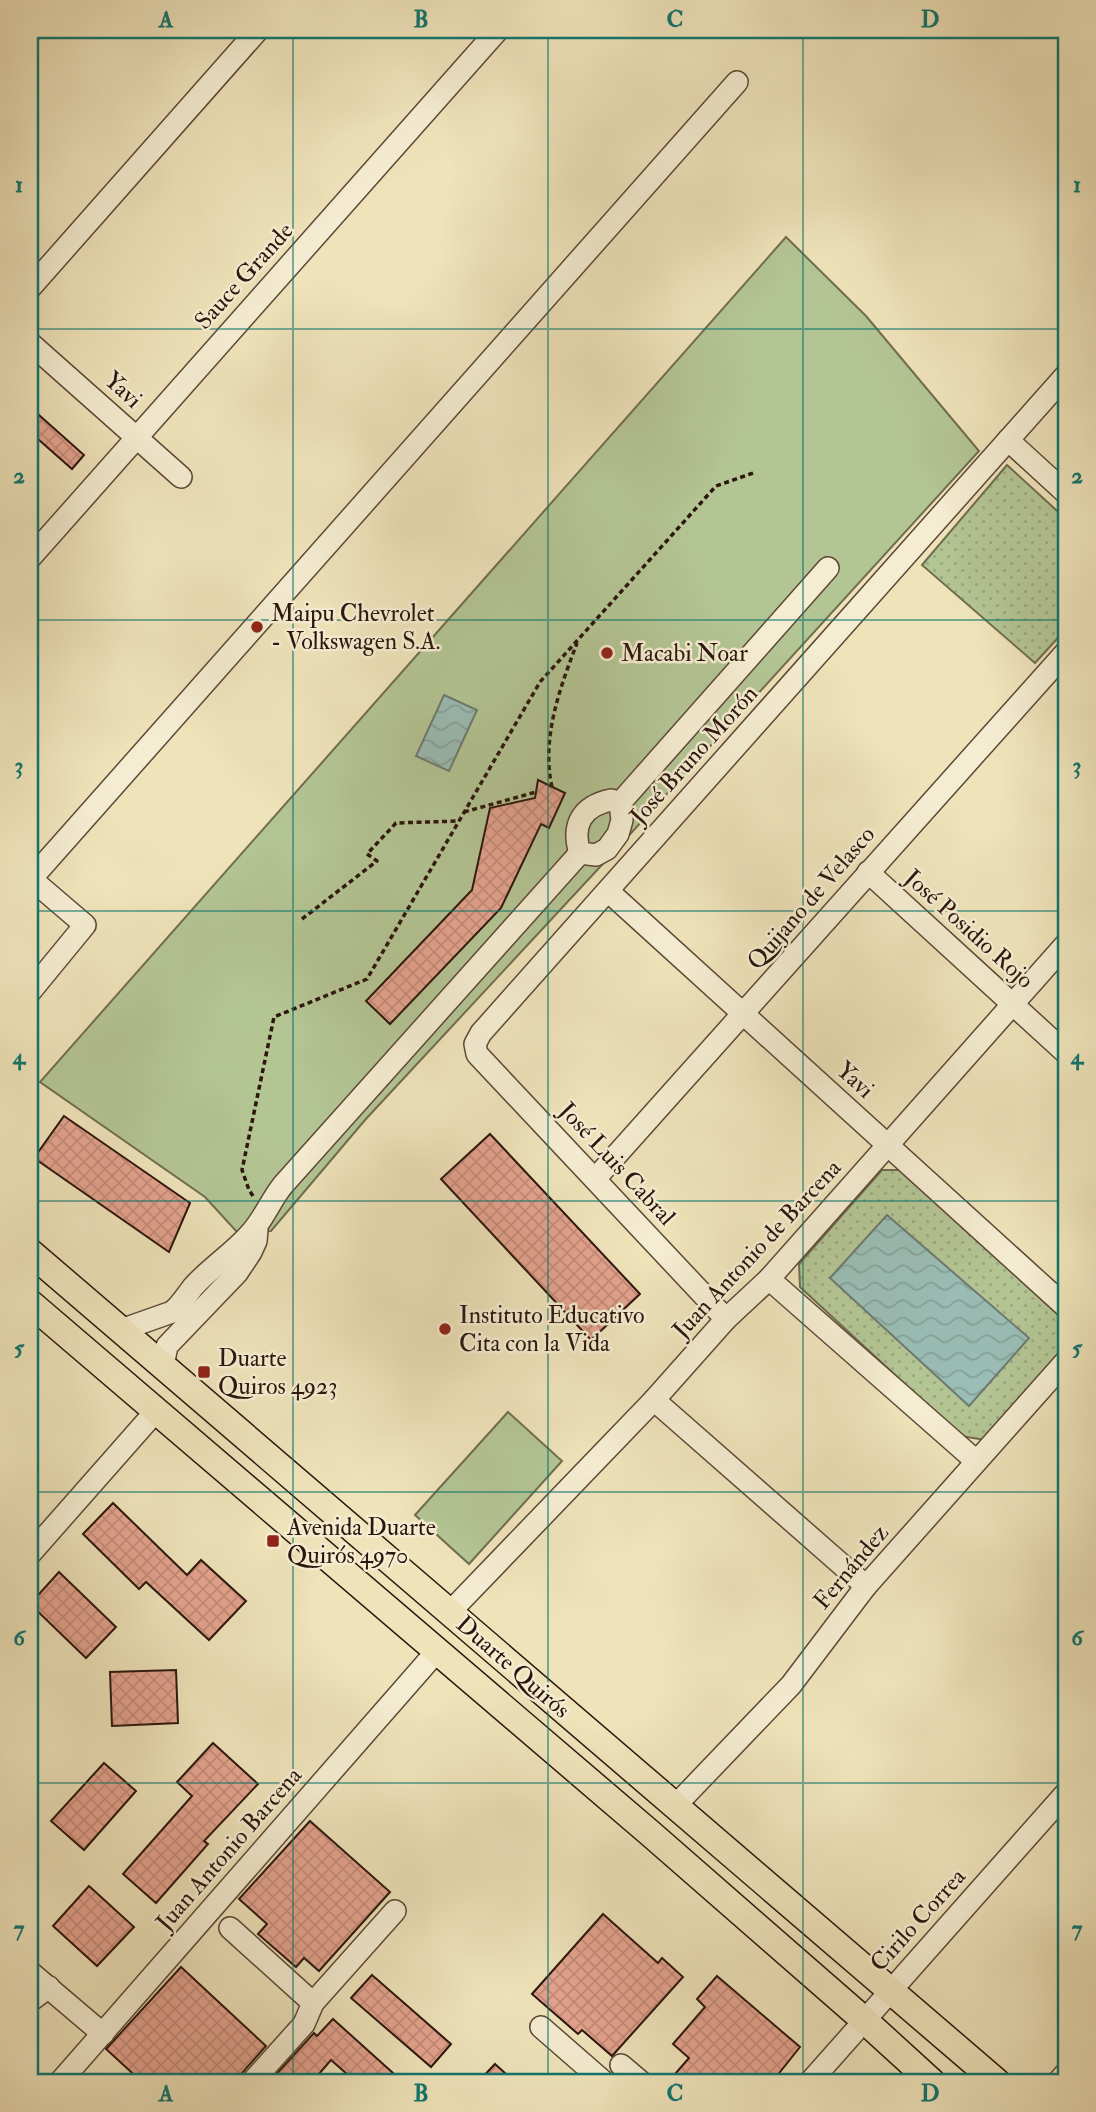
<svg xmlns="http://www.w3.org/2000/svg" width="1096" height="2112" viewBox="0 0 1096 2112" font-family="'IM FELL Double Pica',serif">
<defs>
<pattern id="park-dots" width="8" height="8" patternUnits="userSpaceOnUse" patternTransform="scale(1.75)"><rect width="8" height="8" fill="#b4c594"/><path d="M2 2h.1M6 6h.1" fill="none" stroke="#9ba87e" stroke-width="1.8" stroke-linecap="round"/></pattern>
<pattern id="water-waves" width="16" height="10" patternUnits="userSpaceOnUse" patternTransform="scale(1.75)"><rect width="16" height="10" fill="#9abdb5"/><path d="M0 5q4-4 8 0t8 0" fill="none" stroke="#85a29a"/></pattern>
<pattern id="building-cross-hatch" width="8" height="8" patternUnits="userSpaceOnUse" patternTransform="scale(1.75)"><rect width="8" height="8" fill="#e4a38e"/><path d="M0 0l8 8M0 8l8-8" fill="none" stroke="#c48b79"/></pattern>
</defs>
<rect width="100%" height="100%" fill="#efe3ba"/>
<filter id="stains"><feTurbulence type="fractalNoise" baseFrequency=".00286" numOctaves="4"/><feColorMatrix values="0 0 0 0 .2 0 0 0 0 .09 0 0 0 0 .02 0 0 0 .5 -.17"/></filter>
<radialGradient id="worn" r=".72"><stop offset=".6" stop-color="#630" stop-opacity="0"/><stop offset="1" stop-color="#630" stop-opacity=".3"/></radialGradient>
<!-- park -->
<g fill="url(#park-dots)" stroke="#706d50" stroke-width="2">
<polygon points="1007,465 1066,519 1066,629 1035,663 922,565"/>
<polygon points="882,1170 899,1170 1066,1321 1066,1346 985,1440 961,1436 800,1287 799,1264"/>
</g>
<!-- garden -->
<g fill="#b4c594" stroke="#706d50" stroke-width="2">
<polygon points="786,237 866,316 979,451 612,854 365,1120 271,1231 237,1232 205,1197 40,1082"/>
<polygon points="508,1412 562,1461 469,1564 415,1515"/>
</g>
<!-- water -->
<g fill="url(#water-waves)" stroke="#6e7a71" stroke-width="2">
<polygon points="444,695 477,710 449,771 416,756"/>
<polygon points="887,1215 1029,1338 969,1406 830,1278"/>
</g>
<!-- building -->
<g fill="url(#building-cross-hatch)" stroke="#2b150c" stroke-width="2">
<polygon points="30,407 84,455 72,469 30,432"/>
<polygon points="538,780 565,793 549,828 541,824 501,908 390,1024 366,1001 472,890 490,808 535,798"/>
<polygon points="64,1116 190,1203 169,1252 34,1158"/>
<polygon points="490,1134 640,1294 591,1340 441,1179"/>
<polygon points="113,1503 187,1575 201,1560 246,1601 209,1640 146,1582 139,1589 83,1534"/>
<polygon points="59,1572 116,1627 86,1658 30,1604"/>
<polygon points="176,1670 178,1723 112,1726 110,1672"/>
<polygon points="213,1743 258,1784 204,1841 208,1844 156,1903 123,1874 192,1796 177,1782"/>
<polygon points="104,1763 136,1791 84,1850 51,1821"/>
<polygon points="310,1821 390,1892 319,1971 304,1958 296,1967 258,1934 267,1924 239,1899"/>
<polygon points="89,1886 134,1927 97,1966 53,1926"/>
<polygon points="603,1914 658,1963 662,1958 683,1977 612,2056 582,2030 578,2034 532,1994"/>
<polygon points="181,1967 266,2046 242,2073 239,2082 142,2082 106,2049"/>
<polygon points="372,1975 451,2044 431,2067 351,1998"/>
<polygon points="717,1976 800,2047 772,2082 668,2082 689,2058 673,2044 705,2007 697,1999"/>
<polygon points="333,2019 403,2082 356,2082 331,2060 312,2082 269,2082 314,2033 317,2036"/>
<polygon points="495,2064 515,2082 478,2082"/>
</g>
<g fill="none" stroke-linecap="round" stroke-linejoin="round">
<!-- minor casing -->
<g stroke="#5c4838" stroke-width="24">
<g id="minor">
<polyline points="30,32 32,30"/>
<polyline points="30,288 258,30"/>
<polyline points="30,343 181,477"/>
<polyline points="1008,440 1066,493"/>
<polyline points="30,558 498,30"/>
<path d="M611 800 620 803 622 820 618 834 607 849 596 855 580 853C571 825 582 806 611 800Z"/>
<polyline points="620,803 828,568"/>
<polyline points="868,872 1066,1053"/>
<polyline points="30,878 85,925 30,992"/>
<polyline points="31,879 737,82"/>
<polyline points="608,891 1066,1307"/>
<polyline points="595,1179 1066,652"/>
<polyline points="769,1279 976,1461"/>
<polyline points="726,1319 477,1054 475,1044 481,1033 1066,375"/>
<path d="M121 1330 172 1312C181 1305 186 1296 193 1287 210 1268 232 1254 249 1235 263 1221 270 1201 283 1185L580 853"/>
<polyline points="163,1366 167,1346 237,1273 251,1252 256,1241 257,1230"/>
<polyline points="654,1400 866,1586"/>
<polyline points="30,1554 156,1411"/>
<polyline points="449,1613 654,1400 726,1319 769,1279 1066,944"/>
<polyline points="675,1806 791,1685 866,1586 1066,1361"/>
<polyline points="230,1928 313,2003"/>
<polyline points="30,1972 103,2034"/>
<polyline points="30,2001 49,1987"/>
<polyline points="541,2027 604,2082"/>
<polyline points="621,2065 641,2082"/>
<polyline points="60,2082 437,1651"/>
<polyline points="252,2082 304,2024 313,2003 395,1911"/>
<polyline points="810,2082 1066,1793"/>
<polyline points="1058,2082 1066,2073"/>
</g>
</g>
<!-- major casing -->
<g stroke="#2b150c" stroke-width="29">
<g id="major">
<polyline points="30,1252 997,2082"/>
<polyline points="30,1303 651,1834 864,2020 932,2082"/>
</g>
</g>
<!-- path -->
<g stroke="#2b150c" stroke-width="3.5" stroke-dasharray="5 3.5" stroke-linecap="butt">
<path d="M552 787C541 738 560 688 577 643"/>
<polyline points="464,812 536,792"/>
<polyline points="302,919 377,861 367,854 396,823 459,821"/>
<polyline points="253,1196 249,1190 242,1170 274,1017 367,979 540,682 716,486 756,472"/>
</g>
<!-- minor -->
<use href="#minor" stroke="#f5edd2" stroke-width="21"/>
<!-- major -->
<use href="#major" stroke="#efe3ba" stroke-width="26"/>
</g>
<!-- grid -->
<path fill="none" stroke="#0f766e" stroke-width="2" stroke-opacity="0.55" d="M293 30V2082M548 30V2082M803 30V2082M30 329H1066M30 620H1066M30 911H1066M30 1201H1066M30 1492H1066M30 1783H1066"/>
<!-- markers -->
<g fill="#8f2418" stroke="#f5edd2" stroke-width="2.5">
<circle cx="257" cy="627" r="7"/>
<circle cx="607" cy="653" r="7"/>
<circle cx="445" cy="1329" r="7"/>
<rect x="197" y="1365" width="14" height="14" rx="3.5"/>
<rect x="266" y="1534" width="14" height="14" rx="3.5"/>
</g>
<g text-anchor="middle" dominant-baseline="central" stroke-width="5" stroke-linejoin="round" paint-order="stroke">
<!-- street labels -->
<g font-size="24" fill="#2b150c" stroke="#f5edd2">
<text transform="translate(244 276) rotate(-48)">Sauce Grande</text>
<text transform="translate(123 390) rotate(42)">Yavi</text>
<text transform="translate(694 755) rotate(-48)">José Bruno Morón</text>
<text transform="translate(811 898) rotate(-49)">Quijano de Velasco</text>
<text transform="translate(969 929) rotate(42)">José Posidio Rojo</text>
<text transform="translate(855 1080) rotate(42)">Yavi</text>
<text transform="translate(617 1164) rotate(47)">José Luis Cabral</text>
<text transform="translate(757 1249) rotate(-47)">Juan Antonio de Barcena</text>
<text transform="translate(851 1567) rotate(-50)">Fernández</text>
<text transform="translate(513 1667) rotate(41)">Duarte Quirós</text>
<text transform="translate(229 1849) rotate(-49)">Juan Antonio Barcena</text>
<text transform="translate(918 1920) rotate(-48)">Cirilo Correa</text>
</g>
<!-- poi labels -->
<g font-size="24" fill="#2b150c" stroke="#f5edd2" text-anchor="start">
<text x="271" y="613">Maipu Chevrolet<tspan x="271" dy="28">- Volkswagen S.A.</tspan></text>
<text x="621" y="653">Macabi Noar</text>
<text x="459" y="1315">Instituto Educativo<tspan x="459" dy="28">Cita con la Vida</tspan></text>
<text x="218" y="1358">Duarte<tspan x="218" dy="28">Quiros 4923</tspan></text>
<text x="287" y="1527">Avenida Duarte<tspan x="287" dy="28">Quirós 4970</tspan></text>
</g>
</g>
<!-- margin -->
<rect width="1096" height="2112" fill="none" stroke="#efe3ba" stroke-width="77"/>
<rect x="38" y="38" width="1020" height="2036" fill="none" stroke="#0f766e" stroke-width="2.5"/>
<g font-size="23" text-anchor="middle" font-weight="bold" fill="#0f766e">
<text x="166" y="27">A</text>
<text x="421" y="27">B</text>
<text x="675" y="27">C</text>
<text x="930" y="27">D</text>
<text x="19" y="192">1</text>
<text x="1077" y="192">1</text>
<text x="19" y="483">2</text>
<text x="1077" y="483">2</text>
<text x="19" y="773">3</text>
<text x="1077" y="773">3</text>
<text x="19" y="1064">4</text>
<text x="1077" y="1064">4</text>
<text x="19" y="1355">5</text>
<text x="1077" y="1355">5</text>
<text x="19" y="1645">6</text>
<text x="1077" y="1645">6</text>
<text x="19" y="1936">7</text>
<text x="1077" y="1936">7</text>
<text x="166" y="2101">A</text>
<text x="421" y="2101">B</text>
<text x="675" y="2101">C</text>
<text x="930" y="2101">D</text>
</g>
<rect width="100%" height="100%" filter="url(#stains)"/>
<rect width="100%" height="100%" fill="url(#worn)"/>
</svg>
